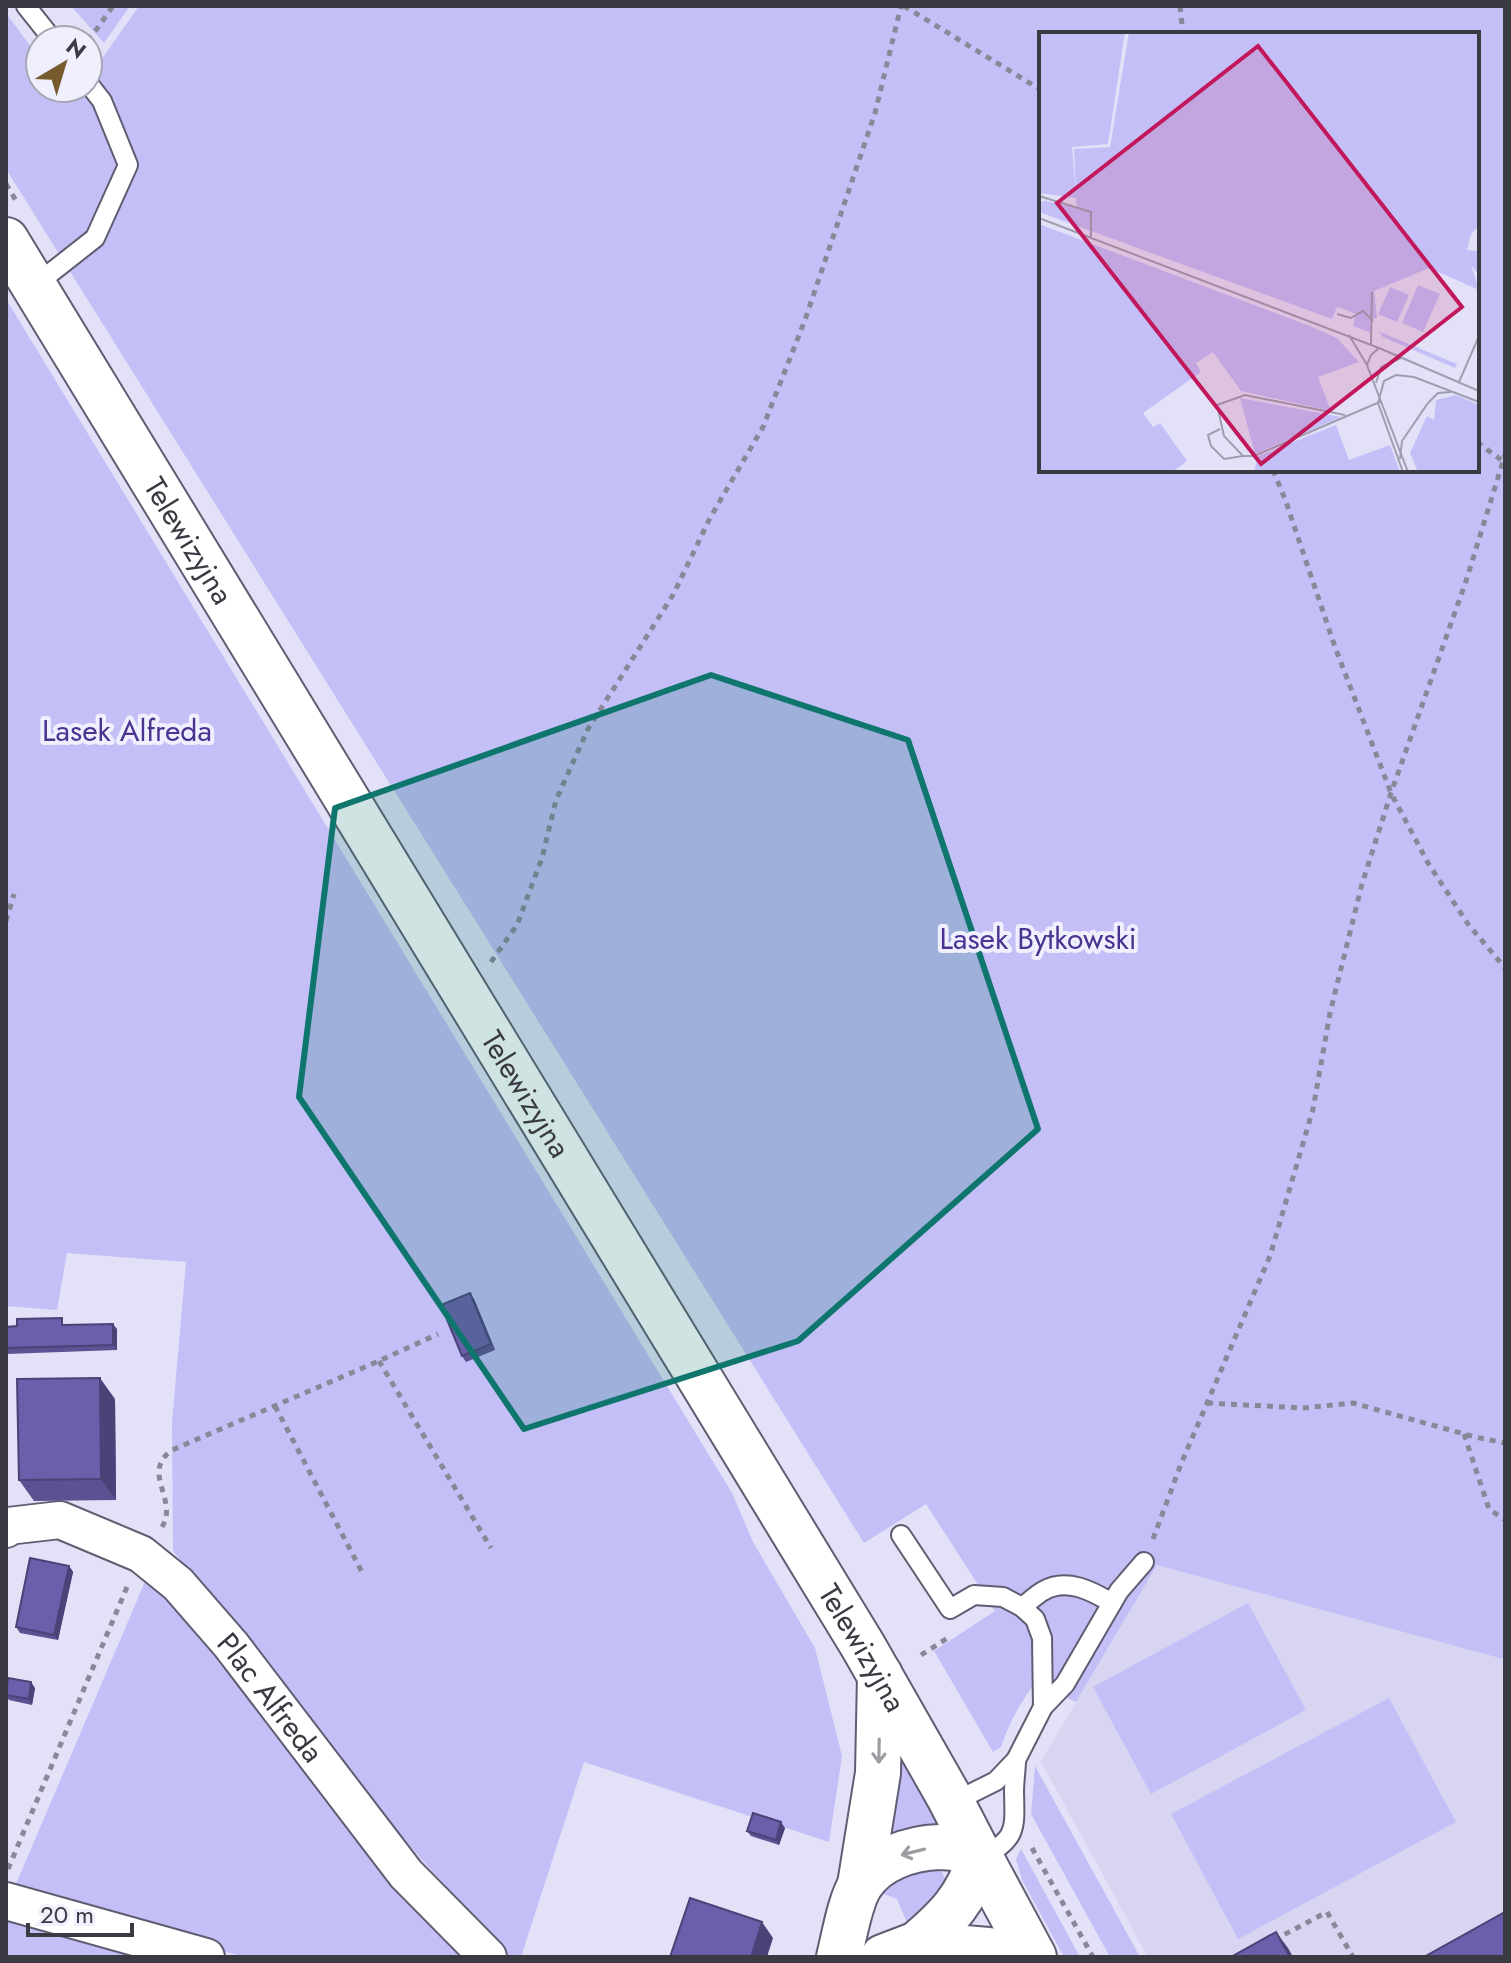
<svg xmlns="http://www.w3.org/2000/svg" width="1511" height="1963" viewBox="0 0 1511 1963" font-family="Jost,sans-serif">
<rect width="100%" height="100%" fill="#e3e1f8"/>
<!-- built -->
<polygon fill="#d7d5f2" points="1157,1565 1503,1659 1505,1663 1505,1957 1148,1957 1041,1762"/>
<!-- green -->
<g fill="#c4bff7" fill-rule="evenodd">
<polygon points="71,6 130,6 104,43"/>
<path d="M139 6H1505V1663L1503 1659 1157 1565 1076 1702 1035 1683C1020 1703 1009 1723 1001 1747L993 1752 934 1651 995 1611 926 1504 864 1543 6 169V13L40 59V88H62L72 101ZM1041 34H1477V470H1041Z"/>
<polygon points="6,299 732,1493 753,1542 815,1648 842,1756 829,1842 584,1762 521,1957 507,1957 350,1777 173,1551 172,1422 186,1262 67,1253 57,1310 6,1306"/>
<polygon points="147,1577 172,1591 484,1957 244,1957 13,1891"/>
<polygon points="1248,1603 1306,1710 1151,1794 1093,1687"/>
<polygon points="1389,1698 1456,1822 1238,1939 1171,1814"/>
<polygon points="897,1743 946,1832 884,1842"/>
<polygon points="1035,1766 1140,1957 1110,1957 1031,1814"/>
<polygon points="1021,1849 1080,1957 1064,1957 1022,1880 1016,1859"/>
<polygon points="928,1868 942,1872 949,1887 907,1923 897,1899 878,1892 887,1881"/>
<polygon points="6,1914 165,1957 6,1957"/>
</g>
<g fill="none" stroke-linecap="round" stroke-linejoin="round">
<!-- service casing -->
<g stroke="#5f5d71" stroke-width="22">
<g id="service">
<polyline points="26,6 53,40"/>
<polyline points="34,286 95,238 128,165 102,101 88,83"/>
<polyline points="901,1535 950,1609 974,1595 1003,1597 1022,1607 1035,1619 1042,1638 1043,1707"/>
<path d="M1022 1607C1029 1602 1036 1595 1043 1591 1066 1577 1092 1591 1112 1603"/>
<polyline points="952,1803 996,1781 1016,1760 1043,1707 1065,1684 1119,1591 1144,1562"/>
<path d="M980 1858C1017 1839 1015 1830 1014 1792 1014 1781 1016 1770 1016 1760"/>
</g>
</g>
<!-- minor casing -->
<g stroke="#5f5d71" stroke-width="40">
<g id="minor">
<path id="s1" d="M6 1529 8 1526 60 1520 141 1554 178 1584 231 1645 406 1874 488 1957"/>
<polyline points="6,1901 206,1957"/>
</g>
</g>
<!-- tertiary casing -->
<g stroke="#5f5d71" stroke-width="48">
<g id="tertiary">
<path id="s2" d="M6 240 863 1646 948 1795 977 1851"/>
<polyline points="860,1885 878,1773 880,1675"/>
<path d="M917 1944C949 1917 966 1899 980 1858"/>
</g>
</g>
<!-- secondary casing -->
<g stroke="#5f5d71" stroke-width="48">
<g id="secondary">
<path d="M839 1957C844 1938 850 1900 861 1884 877 1859 911 1848 939 1847 951 1847 964 1850 977 1851L1034 1957"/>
<polyline points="883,1957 917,1944 988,1950 1004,1957"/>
</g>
</g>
<!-- path -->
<g stroke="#898898" stroke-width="5" stroke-dasharray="6 6" stroke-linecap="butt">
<polyline points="904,6 1041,90"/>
<polyline points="1180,6 1183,34"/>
<polyline points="87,40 94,33 113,6"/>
<polyline points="6,184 18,204"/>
<polyline points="1477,442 1504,462"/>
<polyline points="1273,470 1285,499 1335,647 1391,793 1428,863 1468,924 1505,968"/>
<polyline points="6,921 14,894"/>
<polyline points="491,962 517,925 542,858 556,800 588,729 673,595 710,518 763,427 805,320 875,113 901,6"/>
<polyline points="379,1361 491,1548"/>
<polyline points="1207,1403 1303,1408 1353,1403 1475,1437 1505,1443"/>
<polyline points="275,1406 362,1572"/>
<polyline points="1464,1434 1489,1509 1505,1520"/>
<path d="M162 1527C179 1499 140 1473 172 1450L379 1361 438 1334"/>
<polyline points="1153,1539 1181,1464 1270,1256 1313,1109 1330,1013 1362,884 1391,793 1466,581 1505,455"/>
<polyline points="921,1655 951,1636"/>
<polyline points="1032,1848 1093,1957"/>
<polyline points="8,1869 127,1587"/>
<polyline points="1274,1940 1327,1912 1353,1957"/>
</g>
<!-- service -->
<use href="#service" stroke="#fff" stroke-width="18"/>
<!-- minor -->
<use href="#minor" stroke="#fff" stroke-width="36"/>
<!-- tertiary -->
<use href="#tertiary" stroke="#fff" stroke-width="44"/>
<!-- secondary -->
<use href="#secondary" stroke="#fff" stroke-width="44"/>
</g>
<!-- wall -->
<g fill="#5c5192">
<polygon points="474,1299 495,1350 466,1362 462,1356"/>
<polygon points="66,1324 117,1329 117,1350 6,1354 6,1327"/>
<polygon points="115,1399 116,1500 34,1501 19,1480"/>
<polygon points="69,1566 73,1572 58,1640 20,1633 16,1627"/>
<polygon points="6,1687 35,1688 32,1705 9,1700 6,1696"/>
<polygon points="785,1828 779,1845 751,1836 747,1831"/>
</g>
<!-- shaded-wall -->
<g fill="#4b4277">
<polygon points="470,1293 474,1299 495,1350 491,1344"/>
<polygon points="113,1324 117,1329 117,1350 113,1345"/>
<polygon points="100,1378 115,1399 116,1500 101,1479"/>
<polygon points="69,1566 73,1572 58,1640 54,1635"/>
<polygon points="31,1682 35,1688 32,1705 29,1699"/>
<polygon points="781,1822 785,1828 779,1845 776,1840"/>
<polygon points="762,1922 773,1938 767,1957 751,1957"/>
<polygon points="1276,1932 1288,1948 1293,1957 1290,1957"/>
</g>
<!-- building -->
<g fill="#6b5eaa" stroke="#4b4277" stroke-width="2">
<polygon points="470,1293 491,1344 462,1356 441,1305"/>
<polygon points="62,1318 62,1325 113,1324 113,1345 6,1348 6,1327 17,1326 17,1319"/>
<polygon points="100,1378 101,1479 19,1480 17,1379"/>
<polygon points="30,1558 69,1566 54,1635 16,1627"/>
<polygon points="8,1678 31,1682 29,1699 6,1695"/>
<polygon points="753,1813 781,1822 776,1840 747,1831"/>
<polygon points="690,1898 762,1922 751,1957 670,1957"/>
<polygon points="1505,1912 1505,1957 1424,1957"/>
<polygon points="1276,1932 1290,1957 1231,1957"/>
</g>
<!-- one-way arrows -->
<defs><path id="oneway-shaft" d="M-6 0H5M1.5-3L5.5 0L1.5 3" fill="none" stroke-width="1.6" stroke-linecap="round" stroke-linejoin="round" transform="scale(2)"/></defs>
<g stroke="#9c9ca1">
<use href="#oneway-shaft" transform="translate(879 1751) rotate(91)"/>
<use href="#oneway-shaft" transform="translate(913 1852) rotate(166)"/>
</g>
<!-- marked area -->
<path fill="#0f766e" fill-opacity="0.2" stroke="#0f766e" stroke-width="6" stroke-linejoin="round" d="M711 675 908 740 1038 1129 798 1341 524 1429 299 1097 335 808Z"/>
<g text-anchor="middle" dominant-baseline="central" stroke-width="8" stroke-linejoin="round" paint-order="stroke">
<!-- street labels -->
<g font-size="30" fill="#3a3a43" stroke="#f0effd">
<text stroke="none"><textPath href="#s2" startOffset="352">Telewizyjna</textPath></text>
<text stroke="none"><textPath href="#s2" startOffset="1000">Telewizyjna</textPath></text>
<text stroke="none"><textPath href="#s2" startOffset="1648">Telewizyjna</textPath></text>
<text stroke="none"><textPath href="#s1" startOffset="338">Plac Alfreda</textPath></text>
</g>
<!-- park labels -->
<g font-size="30" fill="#4a3391" stroke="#f0effd">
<text x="127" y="730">Lasek Alfreda</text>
<text x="1038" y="938">Lasek Bytkowski</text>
</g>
</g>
<!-- overview -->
<g transform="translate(1039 32)">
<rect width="440" height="440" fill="#e3e1f8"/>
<path d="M0 0H86L69 112 33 115 37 160 35 117 71 115 90 0H440V194L432 202 428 218 438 219 440 243 432 233 440 258 390 236 335 259 338 286 331 288 332 301 314 294 317 282 298 275 293 287 0 180V170L7 169 38 176 37 166 0 161ZM0 192 271 294 298 306 320 330 279 345 292 379 202 359 174 320 157 331 162 340 104 381 114 395 121 391 148 429 133 440H0ZM379 253 401 262 384 300 363 291ZM351 255 370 263 358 290 339 282ZM339 299 418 332 416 336 344 305ZM417 363 440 373V440H379L371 421 388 384 395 388 397 368ZM201 366 302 385 216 422ZM297 393 310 428 351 413 361 440H215L219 424Z" fill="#c4bff7"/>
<path fill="none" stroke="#9f9eb0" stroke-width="2" d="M0 164 52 180V206M0 186 340 316M298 282 312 286 324 279 334 289M310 303 328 333M332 312 333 260M420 350 440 304M337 351 342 335 362 326M306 383 206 363 178 373 185 404 204 424H215L343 369M181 397 169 403 172 414 185 427 204 424M361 427 363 409 389 371 399 361 412 360M364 440 339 371 345 349 357 343 375 345 440 370M369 440 328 333 332 323 340 316 440 359"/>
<path fill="#c2185b" fill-opacity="0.15" stroke="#c2185b" stroke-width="4" d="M219 14 423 275 222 432 18 171Z"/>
<rect width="440" height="440" fill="none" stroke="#3a3a43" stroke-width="4"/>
</g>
<!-- border -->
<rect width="1511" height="1963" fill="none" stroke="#3a3a43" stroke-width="16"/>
<!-- north arrow -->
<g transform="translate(64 64) rotate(38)"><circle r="38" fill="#f0effd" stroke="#a7a7b3" stroke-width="2"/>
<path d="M0-6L14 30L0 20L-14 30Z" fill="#765b2d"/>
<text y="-12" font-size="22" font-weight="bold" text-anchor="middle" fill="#3a3a43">N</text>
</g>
<!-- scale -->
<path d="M28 1923v12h104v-12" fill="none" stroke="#3a3a43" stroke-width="4"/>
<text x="40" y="1923" font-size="24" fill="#3a3a43" stroke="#f0effd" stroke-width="6" paint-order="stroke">20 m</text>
</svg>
